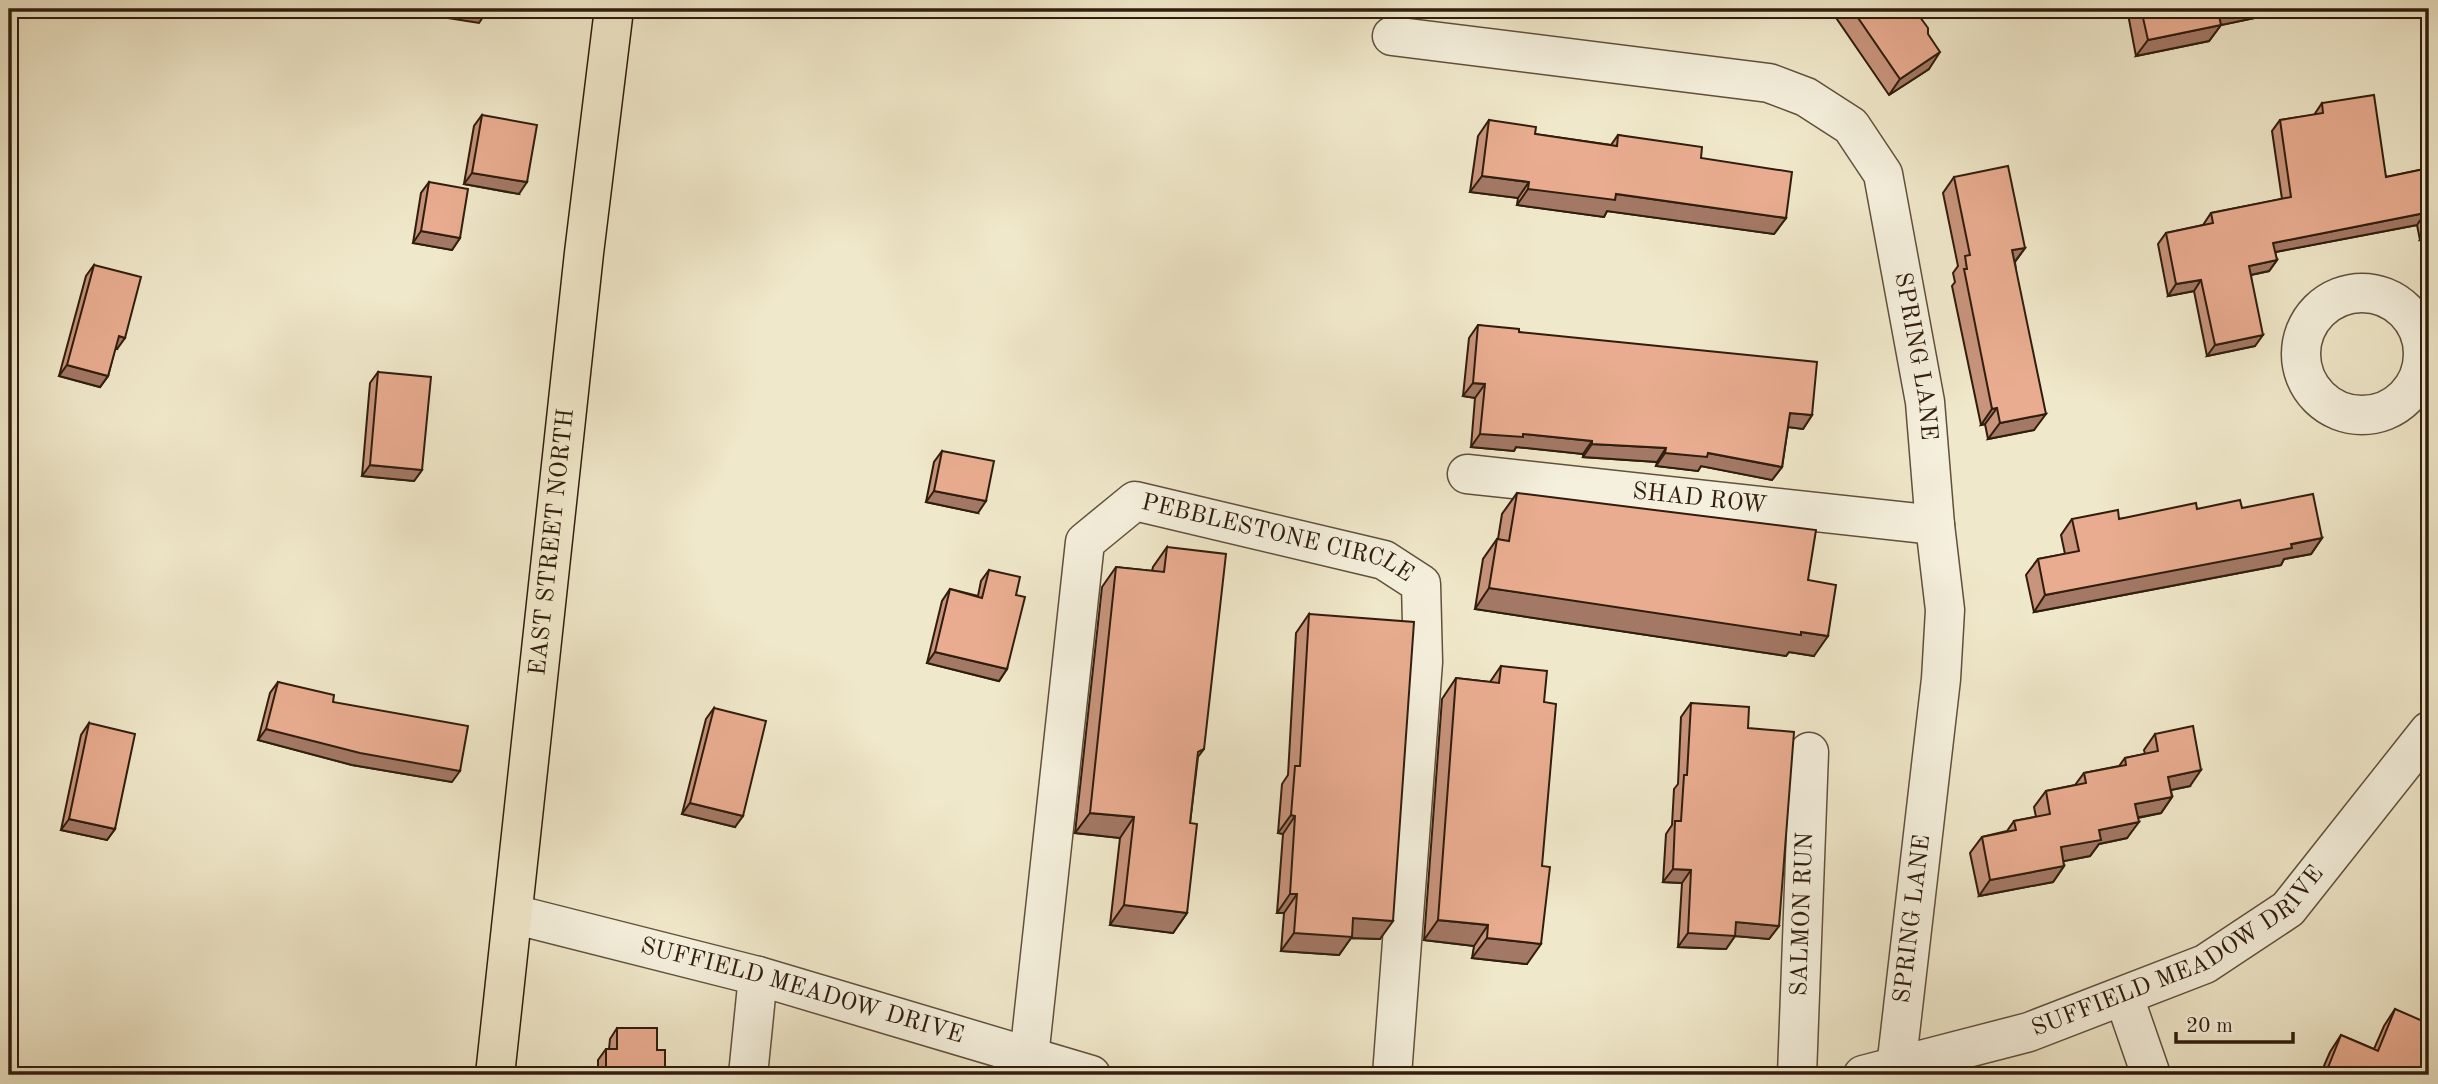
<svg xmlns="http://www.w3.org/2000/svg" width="2438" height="1084" viewBox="0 0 2438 1084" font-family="'Old Standard TT',serif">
<rect width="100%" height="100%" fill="#f0e8ca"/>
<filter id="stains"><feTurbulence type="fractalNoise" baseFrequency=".00286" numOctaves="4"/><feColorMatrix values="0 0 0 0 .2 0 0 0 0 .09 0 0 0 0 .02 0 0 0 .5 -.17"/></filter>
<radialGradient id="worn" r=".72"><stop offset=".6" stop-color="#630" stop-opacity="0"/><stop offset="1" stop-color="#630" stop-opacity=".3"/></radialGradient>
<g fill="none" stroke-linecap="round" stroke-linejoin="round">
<!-- minor casing -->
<g stroke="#60503c" stroke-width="41">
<g id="minor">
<path id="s1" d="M1392 36 1769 83 1806 97 1851 126 1883 174 1925 402 1935 525 1945 610 1941 679 1896 1068"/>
<circle cx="2362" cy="354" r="61"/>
<path id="s2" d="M1467 474 1935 525"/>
<path id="s3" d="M513 914 758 976 1091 1075"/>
<polyline points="2124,997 2151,1075"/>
<path id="s4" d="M1029 1057 1085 542 1135 501 1384 560 1421 584 1423 662 1392 1075"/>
<polyline points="748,1075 758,976"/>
<path id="s5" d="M1797 1075 1809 752"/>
<path id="s6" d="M1863 1075 2029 1032 2205 964 2288 909 2429 731"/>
</g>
</g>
<!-- major casing -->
<g stroke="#301d0d" stroke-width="41">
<g id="major">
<path id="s7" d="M495 1075 584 253 614 9"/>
</g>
</g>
<!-- minor -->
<use href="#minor" stroke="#f5f0dd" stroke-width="38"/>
<!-- major -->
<use href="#major" stroke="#f0e8ca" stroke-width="38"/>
</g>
<!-- wall -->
<g fill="#c8947c" stroke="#301d0d" stroke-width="2">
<polygon points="1830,9 1914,9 1929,69 1889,95"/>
<polygon points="2127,9 2297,9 2221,25 2209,41 2136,56"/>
<polygon points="2322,103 2386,177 2429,168 2429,238 2420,240 2417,225 2275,252 2277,260 2269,271 2251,275 2255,346 2207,356 2194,291 2168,296 2158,244 2166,233 2203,225 2211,213 2282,199 2272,131 2280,120 2314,115"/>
<polygon points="482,115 519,194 464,184 474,126"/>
<polygon points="1489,120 1535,134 1611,145 1618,135 1701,158 1786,218 1774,234 1607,211 1604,217 1517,205 1518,198 1470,192 1478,136"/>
<polygon points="1954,177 2025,248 2015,262 2034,430 1988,439 1985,424 1981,425 1952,286 1955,282 1953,273 1958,266 1943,193"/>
<polygon points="429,182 460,238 452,250 413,243 421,193"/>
<polygon points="94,265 117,349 115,349 108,376 100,387 59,376 86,276"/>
<polygon points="1478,325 1519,332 1812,415 1803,429 1788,427 1782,467 1772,480 1701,466 1698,471 1656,466 1657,462 1583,457 1583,454 1516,447 1514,451 1471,447 1475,398 1463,396 1469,338"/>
<polygon points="378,372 422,470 414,481 362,476 370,383"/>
<polygon points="942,451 978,513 926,502 934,462"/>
<polygon points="1517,493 1808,580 1814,656 1789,652 1786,656 1475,609 1483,559 1497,539 1498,539 1502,514"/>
<polygon points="2242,508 2322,538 2311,554 2284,559 2281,565 2034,612 2026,575 2038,559 2065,554 2061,535 2072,519 2119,519 2197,509"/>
<polygon points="1167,547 1204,749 1198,757 1190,823 1187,913 1173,933 1110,925 1120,838 1075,833 1102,587 1116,567 1152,571 1153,567"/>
<polygon points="989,570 1016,595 1007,669 999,681 927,663 942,601 950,589 978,596 981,581"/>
<polygon points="1309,614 1380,939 1351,938 1339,955 1281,951 1284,913 1277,913 1283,834 1278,833 1282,784 1288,775 1296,633"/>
<polygon points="1501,666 1544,702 1527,964 1472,958 1474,946 1424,940 1442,699 1456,678 1490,682"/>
<polygon points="278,682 333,702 452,782 352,765 258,740 270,693"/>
<polygon points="1691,703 1748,728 1779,926 1769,939 1735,936 1726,949 1678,947 1682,883 1663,882 1666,834 1672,825 1674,789 1678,784 1681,717"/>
<polygon points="714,708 735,827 682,814 706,719"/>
<polygon points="89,723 115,829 107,840 61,830 81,735"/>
<polygon points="2155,734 2190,786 2171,790 2172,797 2161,813 2138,818 2127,838 2099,844 2090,856 2063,861 2064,866 2053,882 1979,896 1970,853 1982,837 2007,831 2014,821 2036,817 2034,807 2046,791 2075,785 2084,773 2119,766 2125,758 2145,754 2144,750"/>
<polygon points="2395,1009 2421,1032 2429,1075 2320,1075 2330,1052 2341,1035 2374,1049 2384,1026"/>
<polygon points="617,1028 657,1050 665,1075 598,1075 598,1060 606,1049 609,1049 610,1039"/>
</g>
<!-- shaded-wall -->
<g fill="#a37865" stroke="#301d0d" stroke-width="2">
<polygon points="413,9 470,9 487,11 479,23 410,12"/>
<polygon points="2231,9 2297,9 2207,28 2218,11"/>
<polygon points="2221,25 2209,41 2136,56 2148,40"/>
<polygon points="1940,52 1929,69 1889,95 1900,79"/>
<polygon points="472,173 527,182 519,194 464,184"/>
<polygon points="1482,176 1529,182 1518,198 1470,192"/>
<polygon points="1528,189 1616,194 1786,218 1774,234 1607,211 1604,217 1517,205"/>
<polygon points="2425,213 2417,225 2265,254 2273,243"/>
<polygon points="2429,228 2429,238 2420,240 2428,229"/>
<polygon points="421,231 460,238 452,250 413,243"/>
<polygon points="2025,248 2013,264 2012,250"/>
<polygon points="2277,260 2269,271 2241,277 2249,266"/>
<polygon points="2201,280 2194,291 2168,296 2176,284"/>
<polygon points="2263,335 2255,346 2207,356 2215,345"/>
<polygon points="119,336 125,338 117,349 111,347"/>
<polygon points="67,365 108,376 100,387 59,376"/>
<polygon points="1473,383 1485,384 1475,398 1463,396"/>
<polygon points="1997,408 1985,424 1981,425 1992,409"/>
<polygon points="1790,413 1812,415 1803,429 1780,426"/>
<polygon points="2046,414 2034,430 1988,439 2000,423"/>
<polygon points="1480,434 1523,434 1592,441 1583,454 1516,447 1514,451 1471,447"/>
<polygon points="1592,444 1666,448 1657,462 1583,457"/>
<polygon points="1665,453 1708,453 1782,467 1772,480 1701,466 1698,471 1656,466"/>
<polygon points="370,465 422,470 414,481 362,476"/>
<polygon points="934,491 986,501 978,513 926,502"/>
<polygon points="2322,538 2311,554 2284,559 2281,565 2034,612 2045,595"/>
<polygon points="1489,588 1801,632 1828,636 1814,656 1789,652 1786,656 1475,609"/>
<polygon points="935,652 1007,669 999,681 927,663"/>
<polygon points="266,729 460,771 452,782 352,765 258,740"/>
<polygon points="2201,770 2190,786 2156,793 2168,777"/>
<polygon points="2172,797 2161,813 2124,820 2135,804"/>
<polygon points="690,803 743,816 735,827 682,814"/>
<polygon points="1090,813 1134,817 1120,838 1075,833"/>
<polygon points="1291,815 1295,816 1283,834 1278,833"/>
<polygon points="69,819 115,829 107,840 61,830"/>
<polygon points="2139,822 2127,838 2099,844 2090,856 2049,864 2061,847 2099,830"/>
<polygon points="2064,866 2053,882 1979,896 1990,880"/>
<polygon points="1673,869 1691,870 1682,883 1663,882"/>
<polygon points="1290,894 1297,894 1284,913 1277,913"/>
<polygon points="1124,905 1187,913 1173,933 1110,925"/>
<polygon points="1353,918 1393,921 1380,939 1351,938 1339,955 1281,951 1294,933"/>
<polygon points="1438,920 1488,925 1474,946 1424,940"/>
<polygon points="1736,922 1779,926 1769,939 1735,936 1726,949 1678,947 1688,933"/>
<polygon points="1487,938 1541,944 1527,964 1472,958"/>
</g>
<!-- building -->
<g fill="#e9ac90" stroke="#301d0d" stroke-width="2">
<polygon points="470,9 487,9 487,11"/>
<polygon points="1852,9 1914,9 1928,28 1928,34 1940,52 1900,79"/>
<polygon points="2141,9 2231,9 2218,11 2221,25 2148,40"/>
<polygon points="2374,95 2386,177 2429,168 2429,228 2428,229 2425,213 2273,243 2277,260 2249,266 2263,335 2215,345 2201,280 2176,284 2166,233 2213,223 2211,213 2291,197 2280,120 2323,113 2322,103"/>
<polygon points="482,115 537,125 527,182 472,173"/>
<polygon points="1489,120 1536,127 1535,134 1617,146 1618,135 1702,147 1701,158 1792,172 1786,218 1616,194 1615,200 1528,189 1529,182 1482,176"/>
<polygon points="2008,166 2025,248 2012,250 2046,414 2000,423 1997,408 1992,409 1964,269 1967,269 1965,256 1970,255 1954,177"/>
<polygon points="429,182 468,189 460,238 421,231"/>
<polygon points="94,265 141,277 125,338 119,336 108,376 67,365"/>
<polygon points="1478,325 1519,329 1519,332 1817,362 1812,415 1790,413 1782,467 1708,453 1707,457 1665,453 1666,448 1592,444 1592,441 1523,434 1523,437 1480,434 1485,384 1473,383"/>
<polygon points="378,372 431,377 422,470 370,465"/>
<polygon points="942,451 994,461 986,501 934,491"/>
<polygon points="1517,493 1816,530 1808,580 1836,585 1828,636 1801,632 1801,635 1489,588 1497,539 1509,541"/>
<polygon points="2313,494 2322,538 2291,544 2292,548 2045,595 2038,559 2079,551 2072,519 2118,510 2119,519 2196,503 2197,509 2240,500 2242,508"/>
<polygon points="1167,547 1226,554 1204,749 1198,752 1190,823 1197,824 1187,913 1124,905 1134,817 1090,813 1116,567 1164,572"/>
<polygon points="989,570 1020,577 1016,595 1025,597 1007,669 935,652 950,589 982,598"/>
<polygon points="1309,614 1414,622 1393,921 1353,918 1352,937 1294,933 1297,894 1290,894 1295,816 1291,815 1295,766 1300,766"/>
<polygon points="1501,666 1547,671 1544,702 1556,704 1542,866 1550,867 1541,944 1487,938 1488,925 1438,920 1456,678 1499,683"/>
<polygon points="278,682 334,695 333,702 468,726 460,771 360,753 266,729"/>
<polygon points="1691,703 1749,707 1748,728 1794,732 1779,926 1736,922 1735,936 1688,933 1691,870 1673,869 1675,821 1681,821 1684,775 1687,775"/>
<polygon points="714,708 766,721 743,816 690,803"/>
<polygon points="89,723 135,734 115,829 69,819"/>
<polygon points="2193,726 2201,770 2168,777 2172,797 2135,804 2139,822 2099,830 2101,840 2061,847 2064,866 1990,880 1982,837 2016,830 2014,821 2050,814 2046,791 2086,783 2084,773 2126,765 2125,758 2158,751 2155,734"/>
<polygon points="2395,1009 2425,1022 2421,1032 2429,1035 2429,1075 2325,1075 2341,1035 2378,1051"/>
<polygon points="617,1028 657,1028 657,1050 665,1050 665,1075 606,1075 606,1049 617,1049"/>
</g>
<g text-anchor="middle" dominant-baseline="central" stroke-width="5" stroke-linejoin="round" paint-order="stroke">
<!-- street labels -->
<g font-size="24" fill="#301d0d" stroke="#f5f0dd">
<text stroke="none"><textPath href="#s1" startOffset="716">SPRING LANE</textPath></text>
<text stroke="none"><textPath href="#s2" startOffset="234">SHAD ROW</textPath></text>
<text stroke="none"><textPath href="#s7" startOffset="536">EAST STREET NORTH</textPath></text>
<text stroke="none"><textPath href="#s4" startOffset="730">PEBBLESTONE CIRCLE</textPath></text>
<text stroke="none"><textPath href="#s5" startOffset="161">SALMON RUN</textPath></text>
<text transform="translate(1913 919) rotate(-83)">SPRING LANE</text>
<text stroke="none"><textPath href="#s6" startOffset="343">SUFFIELD MEADOW DRIVE</textPath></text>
<text stroke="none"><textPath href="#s3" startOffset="299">SUFFIELD MEADOW DRIVE</textPath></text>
</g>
</g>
<!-- margin -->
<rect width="2438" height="1084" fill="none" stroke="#f0e8ca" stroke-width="35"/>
<rect x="10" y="10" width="2417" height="1063" fill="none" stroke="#301d0d" stroke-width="3.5"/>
<rect x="18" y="18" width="2403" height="1049" fill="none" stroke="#301d0d" stroke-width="2"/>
<!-- scale -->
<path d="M2176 1032v10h117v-10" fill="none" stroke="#301d0d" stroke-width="3.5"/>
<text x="2186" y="1032" font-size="21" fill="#301d0d" stroke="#f5f0dd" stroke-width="5" paint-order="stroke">20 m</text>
<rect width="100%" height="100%" filter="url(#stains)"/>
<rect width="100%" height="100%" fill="url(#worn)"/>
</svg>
